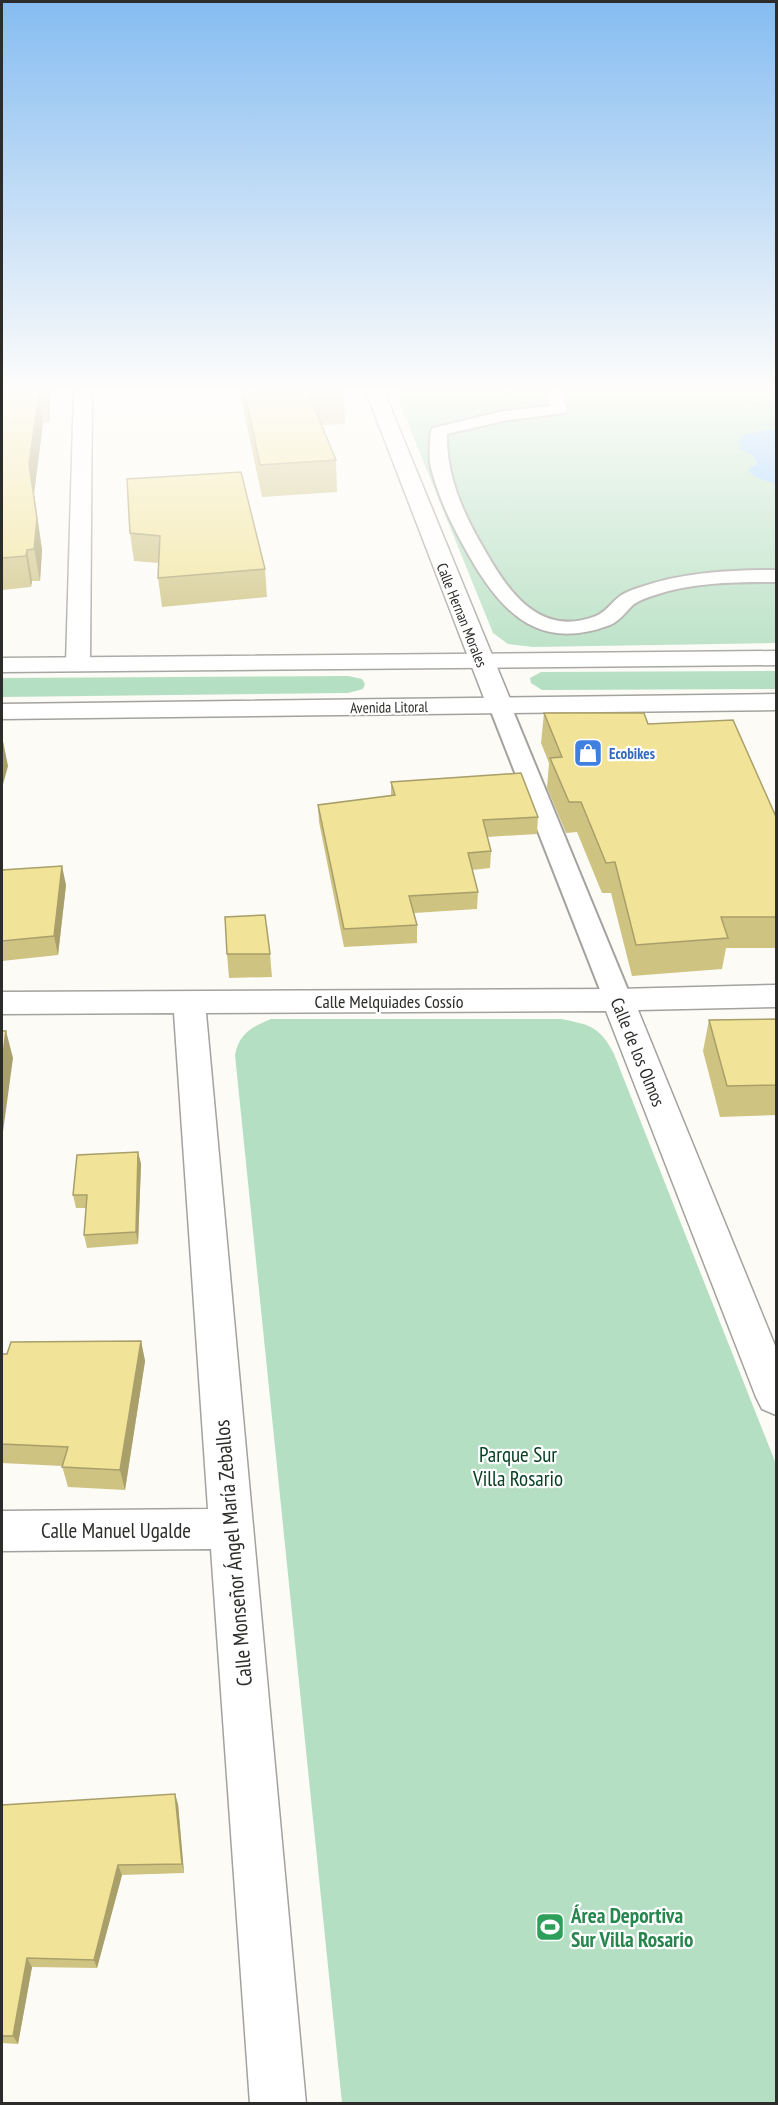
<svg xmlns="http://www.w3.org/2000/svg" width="778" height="2105" viewBox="0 0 778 2105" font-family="'PT Sans Narrow',sans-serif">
<rect width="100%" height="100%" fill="#fcfbf6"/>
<!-- green -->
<g fill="#b5dfc2">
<polygon points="398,389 776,389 776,643 533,647 508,644 493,633 398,399"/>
<polygon points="776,671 776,689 549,690 542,690 531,683 530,678 541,672"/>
<polygon points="348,676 362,679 365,684 363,689 348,693 2,697 2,678"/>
<path d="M271 1019H561C591 1025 600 1027 614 1054L776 1464V2103H342L235 1055C239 1033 252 1027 271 1019Z"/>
</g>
<!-- water -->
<polygon fill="#90c9ff" points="776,429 776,484 755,477 748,470 757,463 753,455 739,449 742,445 738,442 746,434"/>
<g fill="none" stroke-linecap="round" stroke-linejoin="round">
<!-- service casing -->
<g stroke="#a3a29e" stroke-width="4">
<g id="service">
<path d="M546 389H562L567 410 565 413 503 421 447 434C446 476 463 513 484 549 508 592 540 638 596 616 606 612 612 602 620 596 626 592 634 589 641 587 684 572 731 570 776 570V582C736 582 694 582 655 595 648 597 640 600 634 604 626 611 620 621 610 625 541 651 504 616 471 559 454 530 437 496 430 463 429 452 430 441 431 431L433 428 503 411 550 406Z"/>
<polygon points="500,699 508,701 511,706 632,1000 628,1007 618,1009 608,1007 604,1000 489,706 492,701"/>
</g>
</g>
<!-- minor casing -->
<g stroke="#a3a29e" stroke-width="3">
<g id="minor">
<polygon points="74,389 92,389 90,664 87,669 78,671 69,669 66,664"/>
<polygon points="365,389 383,389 513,706 509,711 500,714 491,711 487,706"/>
<polygon points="776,985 776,1007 638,1010 776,1348 776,1415 762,1409 756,1397 606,1011 206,1013 306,2104 250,2104 211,1549 2,1551 2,1511 208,1509 174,1013 2,1014 2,992 618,989"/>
</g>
</g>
<!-- secondary casing -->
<g stroke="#a3a29e" stroke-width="3">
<g id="secondary">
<polygon points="776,651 776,665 2,672 2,658"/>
<polygon points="776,694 776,710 2,719 2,704"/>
</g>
</g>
<!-- path -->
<polyline stroke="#8f8f8b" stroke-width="2" stroke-dasharray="1.5 1.5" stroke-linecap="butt" points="751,402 770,408"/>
<!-- service -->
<use href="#service" fill="#fff" fill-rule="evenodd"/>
<!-- minor -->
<use href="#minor" fill="#fff" fill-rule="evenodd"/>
<!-- secondary -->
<use href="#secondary" fill="#fff" fill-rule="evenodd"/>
</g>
<!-- wall -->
<g fill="#cfc382">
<polygon points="2,389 49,389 50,422 43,423 34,494 42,550 40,581 32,581 31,587 2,590"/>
<polygon points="239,389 343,389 344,394 345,424 321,425 336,460 337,492 262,497"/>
<polygon points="127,479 265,569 267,597 162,607 158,578 159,563 134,561 130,533"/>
<polygon points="544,713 648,724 777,819 777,948 726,948 722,969 632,976 611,893 602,893 577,832 566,833 547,788 549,763 541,743"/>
<polygon points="391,782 538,817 537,834 487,837 491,851 490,868 472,870 478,892 477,909 414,913 417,925 417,943 344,947 319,822 318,805 391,796"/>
<polygon points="2,870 66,885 58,955 2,961"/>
<polygon points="227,954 270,954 272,977 229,978"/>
<polygon points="777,1019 777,1115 720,1117 703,1051 709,1020"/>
<polygon points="138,1152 141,1164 138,1244 87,1248 84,1235 86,1208 76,1208 73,1195"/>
<polygon points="141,1341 145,1361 125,1490 68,1487 62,1466 2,1463 2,1354"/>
<polygon points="178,1804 184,1873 122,1875 97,1968 32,1967 18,2044 2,2043 2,1805"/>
</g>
<!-- shaded-wall -->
<g fill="#a99f6a">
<polygon points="46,389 49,389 50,422 46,394"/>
<polygon points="39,394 43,423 34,494 42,550 40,581 34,549 29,464"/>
<polygon points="27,550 32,581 31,587 26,556"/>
<polygon points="2,736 8,766 2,788"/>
<polygon points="62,866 66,885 58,955 54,936"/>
<polygon points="6,1031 13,1058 2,1139 2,1063"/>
<polygon points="138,1152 141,1164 138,1244 136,1232"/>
<polygon points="141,1341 145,1361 125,1490 120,1470"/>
<polygon points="175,1794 178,1804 184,1873 182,1864"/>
<polygon points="118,1865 122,1875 97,1968 94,1960"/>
<polygon points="27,1958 32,1967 18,2044 13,2036"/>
</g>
<!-- building -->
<g fill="#f1e397" stroke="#a99f6a" stroke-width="1.5">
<polygon points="2,389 46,389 46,394 39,394 29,464 37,519 34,549 27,550 26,556 2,558"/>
<polygon points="244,389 343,389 344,394 309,395 336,460 260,465"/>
<polygon points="241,472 265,569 158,578 160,536 130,533 127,479"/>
<polygon points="544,713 644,713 648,724 733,720 777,819 777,917 721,917 728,938 636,945 615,862 606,863 581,802 569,802 550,758 562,757"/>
<polygon points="521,773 538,817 483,820 491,851 468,853 478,892 409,896 417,925 344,929 318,805 395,795 391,782"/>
<polygon points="62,866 54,936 2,941 2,870"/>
<polygon points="265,915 270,954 227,954 225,917"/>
<polygon points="777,1019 777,1085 727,1086 709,1020"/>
<polygon points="2,1031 6,1031 2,1063"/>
<polygon points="138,1152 136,1232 84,1235 87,1195 73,1195 77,1155"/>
<polygon points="141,1341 120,1470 62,1467 68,1447 2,1444 2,1354 7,1354 11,1342"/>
<polygon points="175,1794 182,1864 118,1865 94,1960 27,1958 13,2036 2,2036 2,1805"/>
</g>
<!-- sky -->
<linearGradient id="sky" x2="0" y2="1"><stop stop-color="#85bcf1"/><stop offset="0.57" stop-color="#fefdfb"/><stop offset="1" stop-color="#fefdfb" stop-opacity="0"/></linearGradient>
<rect width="778" height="684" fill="url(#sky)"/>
<!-- icons -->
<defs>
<g id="shop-square" transform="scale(1.5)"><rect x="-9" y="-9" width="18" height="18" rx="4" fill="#3f7fe0" stroke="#fff"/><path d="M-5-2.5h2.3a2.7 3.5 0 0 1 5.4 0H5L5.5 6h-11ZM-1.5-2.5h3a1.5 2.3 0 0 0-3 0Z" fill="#fff"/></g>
<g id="stadium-square" transform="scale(1.5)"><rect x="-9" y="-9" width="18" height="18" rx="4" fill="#2e9e5b" stroke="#fff"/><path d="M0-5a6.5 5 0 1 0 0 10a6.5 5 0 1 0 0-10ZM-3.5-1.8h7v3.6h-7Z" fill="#fff"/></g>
</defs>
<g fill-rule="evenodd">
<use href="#shop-square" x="588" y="753"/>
<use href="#stadium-square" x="550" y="1927"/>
</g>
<g text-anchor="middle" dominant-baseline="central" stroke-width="4.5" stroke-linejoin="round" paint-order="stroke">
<!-- far-street labels -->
<g font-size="15" fill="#2c2c2a" stroke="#fff">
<text transform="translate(462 615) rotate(68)">Calle Hernan Morales</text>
<text transform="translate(389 707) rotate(-1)">Avenida Litoral</text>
</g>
<!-- far-shop labels -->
<g font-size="15" font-weight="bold" fill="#366cbe" stroke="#fff" text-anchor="start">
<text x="609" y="753">Ecobikes</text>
</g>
<!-- street labels -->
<g font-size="18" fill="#2c2c2a" stroke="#fff">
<text x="389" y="1001">Calle Melquiades Cossío</text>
<text transform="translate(638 1052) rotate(68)">Calle de los Olmos</text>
</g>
<!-- near-park labels -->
<g font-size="21" fill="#094023" stroke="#fff">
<text x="518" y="1454">Parque Sur<tspan x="518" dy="24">Villa Rosario</tspan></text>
</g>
<!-- near-street labels -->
<g font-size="21" fill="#2c2c2a" stroke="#fff">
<text x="116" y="1530">Calle Manuel Ugalde</text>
<text transform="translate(233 1553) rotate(-95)">Calle Monseñor Ángel María Zeballos</text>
</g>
<!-- near-leisure labels -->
<g font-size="21" font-weight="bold" fill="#27864d" stroke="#fff" text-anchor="start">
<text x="571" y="1915">Área Deportiva<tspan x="571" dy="24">Sur Villa Rosario</tspan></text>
</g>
</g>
<!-- border -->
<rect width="778" height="2105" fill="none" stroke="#2c2c2a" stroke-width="6"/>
</svg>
